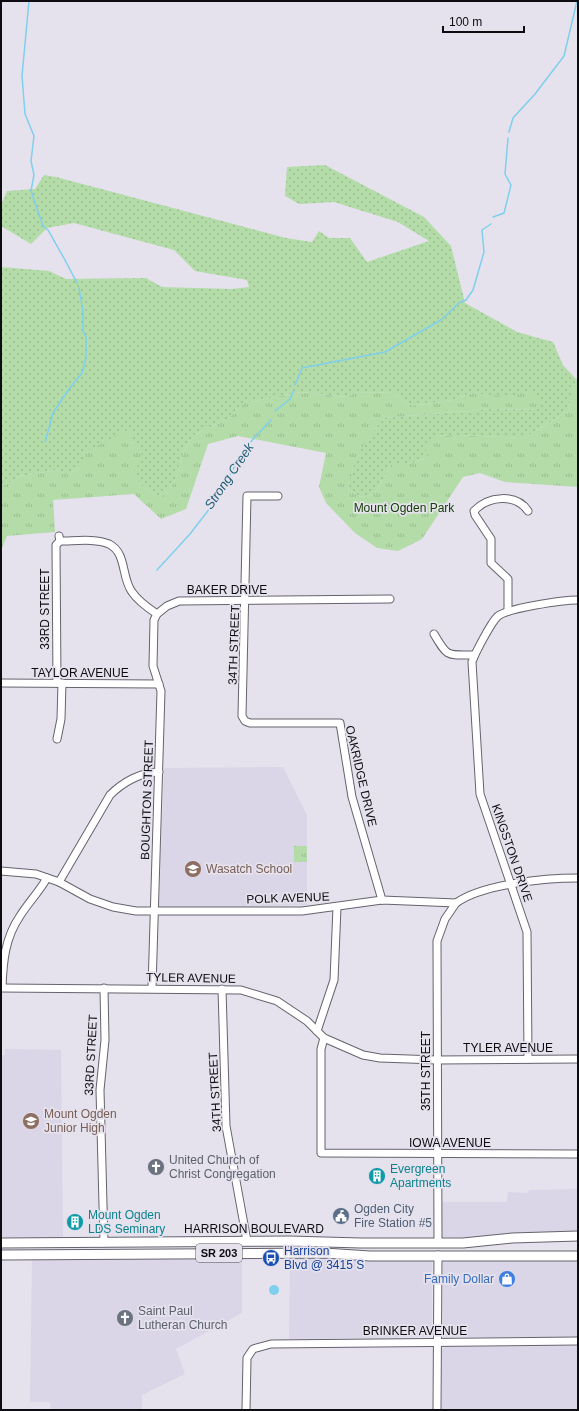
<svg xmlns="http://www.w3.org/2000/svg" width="579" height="1411" viewBox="0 0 579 1411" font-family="Arial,sans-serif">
<defs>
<pattern id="grass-dots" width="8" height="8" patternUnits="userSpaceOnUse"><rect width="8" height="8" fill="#b3dca8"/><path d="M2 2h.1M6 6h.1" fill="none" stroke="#99bc90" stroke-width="1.8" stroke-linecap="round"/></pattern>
<pattern id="park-tufts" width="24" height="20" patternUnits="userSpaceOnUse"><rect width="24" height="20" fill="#b3dca8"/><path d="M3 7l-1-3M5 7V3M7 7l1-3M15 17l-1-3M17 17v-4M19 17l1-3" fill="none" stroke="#99bc90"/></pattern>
</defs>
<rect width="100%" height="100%" fill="#e5e2ed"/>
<!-- built -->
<g fill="#dad5e7">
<polygon points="283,767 307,815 307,905 159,909 164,768"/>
<polygon points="5,1049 61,1050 63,1239 1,1237 1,1055 5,1055"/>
<polygon points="578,1189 578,1235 526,1238 442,1237 442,1202 507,1202 508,1192 528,1193 529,1190"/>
<polygon points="32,1258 242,1258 242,1313 176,1349 185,1374 142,1395 142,1410 51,1410 50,1402 30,1402"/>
<polygon points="290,1258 429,1258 432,1260 432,1335 429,1337 289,1339"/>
<polygon points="578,1258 578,1337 443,1337 443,1260"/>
<polygon points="578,1346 578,1410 442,1410 442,1350 444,1347"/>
</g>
<!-- grass -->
<path fill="url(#grass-dots)" d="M325 165 424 217 451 246 465 303 517 332 553 342 563 365 576 379 568 411 524 438 458 435 434 436 428 457 408 464H392L374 494 361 497 348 490C353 458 364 442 384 418L492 409 537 410 539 401 471 393 452 400 412 406 393 393 358 392 346 397 301 392 244 403 229 418 193 436 183 452 177 476 169 491 160 498 140 485 131 472 141 452 131 443 84 463 69 475 56 470 21 476 1 487V267L49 271 66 279 146 278 162 287 232 289 249 287 247 280 195 271 174 250 74 223 47 228 31 244 1 226V205L7 191 35 189 44 175 56 177 286 238 312 242 319 231 329 238H350L367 262 429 241 398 222 334 202 299 204 285 196 287 167Z"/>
<!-- park -->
<g fill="url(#park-tufts)">
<path d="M576 379 578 380V487L505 482 480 473 463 477 422 539 398 551 377 548 355 533 326 503 319 487 326 453 238 436 208 444 186 509 161 519 134 494 53 500 55 532 7 536 1 550V487L21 476 56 470 69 475 84 463 85 452 127 430 135 433 131 443 141 452 143 460 132 473 140 485 160 498 169 491 177 476 183 452 193 436 229 418 244 403 301 392 346 397 358 392 393 393 412 406 452 400 471 393 514 397 522 391 532 393 540 402 537 410 492 409 384 418C365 441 353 459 348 490L361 497 374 494 392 464H408L428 457 424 445 434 436 458 435 524 438 568 411Z"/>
<rect x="294" y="846" width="13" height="16"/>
</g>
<!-- water -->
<circle fill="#7fcfee" cx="274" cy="1290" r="5"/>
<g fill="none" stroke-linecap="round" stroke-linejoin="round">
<!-- stream -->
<g stroke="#7fcfee" stroke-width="1.5">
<polyline points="29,1 22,76 25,114 34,136 31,161 34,175 31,191 43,226 48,230 65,260 77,283"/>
<polyline points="509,132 513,118 535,94 564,56 577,1"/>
<polyline points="493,217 504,213 511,185 505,174 508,138"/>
<polyline points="295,385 302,368 385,352 441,320 460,302 466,300 473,290 484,252 482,230 491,224"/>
<polyline points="275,411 290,399 294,390"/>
<polyline points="45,442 53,413 69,389 82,373 86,357 86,337 83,331 83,312 79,288"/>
<polyline points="157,570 190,534 217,499 244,449 271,420"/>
</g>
<!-- minor casing -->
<g stroke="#65636c" stroke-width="9">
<g id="minor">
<polyline points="278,496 247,496 242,716 245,721 250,723 340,723 352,797 382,900"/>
<path d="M60 541C75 541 95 538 109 544 127 553 121 577 132 592 138 601 148 608 157 614"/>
<path d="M508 611V579L491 563V539L475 515 474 511C488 496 516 493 528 511"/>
<path d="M434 634C448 658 447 655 474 655"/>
<polyline points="1,683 159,684"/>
<polyline points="57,683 56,545 60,541 59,536"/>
<polyline points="57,739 61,719 62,683"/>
<path d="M1 871 36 874 59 882 90 899 113 907 136 911H302L382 900 456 903C482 884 546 878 578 878"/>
<path d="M59 882 110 795C123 782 141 772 159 772"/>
<path d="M2 987C3 961 5 938 20 916 28 903 39 892 47 878"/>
<polyline points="1,988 241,990 277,1001 307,1021 324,1038 363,1055 380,1058 437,1060 578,1059"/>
<polyline points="152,988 161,691 153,666 154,620 157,614 167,606 179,601 390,599"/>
<polyline points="222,989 226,1126 247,1241"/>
<polyline points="317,1031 334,980 337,907"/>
<polyline points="324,1038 321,1049 321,1153 578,1154"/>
<path d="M528 1059 527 932 480 794 472 662C475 653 491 623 497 617 506 608 564 600 578 600"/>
<polyline points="104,1243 100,1090 105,1040 104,988"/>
<polyline points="438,1243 437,941 445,919 456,903"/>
<polyline points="246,1410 247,1358 253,1349 271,1344 578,1341"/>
<polyline points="437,1410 438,1255"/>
</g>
</g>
<!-- major casing -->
<g stroke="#65636c" stroke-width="11">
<g id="major">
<polyline points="1,1243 289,1241 361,1243 463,1243 512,1238 578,1236"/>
<polyline points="1,1255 324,1253 370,1256 578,1256"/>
</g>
</g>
<!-- minor -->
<use href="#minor" stroke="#fff" stroke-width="7"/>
<!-- major -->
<use href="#major" stroke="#fff" stroke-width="9"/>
</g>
<!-- icons -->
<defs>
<g id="school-disc" transform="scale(0.9)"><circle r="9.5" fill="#8d6e63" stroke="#e5e2ed"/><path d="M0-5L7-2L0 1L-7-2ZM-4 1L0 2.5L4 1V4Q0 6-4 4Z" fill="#fff"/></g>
<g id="church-disc" transform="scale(0.9)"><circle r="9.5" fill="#6b7280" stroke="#e5e2ed"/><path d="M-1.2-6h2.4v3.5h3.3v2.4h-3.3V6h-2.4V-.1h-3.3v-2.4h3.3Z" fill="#fff"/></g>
<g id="building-disc" transform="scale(0.9)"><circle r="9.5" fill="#0f9aa8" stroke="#e5e2ed"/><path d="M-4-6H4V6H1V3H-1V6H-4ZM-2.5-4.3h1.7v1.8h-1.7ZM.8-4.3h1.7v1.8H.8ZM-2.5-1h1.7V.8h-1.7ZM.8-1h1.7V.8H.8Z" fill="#fff"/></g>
<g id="civic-disc" transform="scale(0.9)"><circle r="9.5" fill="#5c6f8a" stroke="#e5e2ed"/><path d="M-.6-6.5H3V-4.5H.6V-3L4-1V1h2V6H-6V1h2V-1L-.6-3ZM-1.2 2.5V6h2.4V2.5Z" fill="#fff"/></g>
<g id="bus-disc" transform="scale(0.9)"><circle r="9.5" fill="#1a4fb4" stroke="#e5e2ed"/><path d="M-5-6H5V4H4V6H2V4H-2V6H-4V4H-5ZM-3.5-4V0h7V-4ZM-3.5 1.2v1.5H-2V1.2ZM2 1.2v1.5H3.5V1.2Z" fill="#fff"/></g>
<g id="shop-disc" transform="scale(0.9)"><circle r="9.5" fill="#3f7fe0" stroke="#e5e2ed"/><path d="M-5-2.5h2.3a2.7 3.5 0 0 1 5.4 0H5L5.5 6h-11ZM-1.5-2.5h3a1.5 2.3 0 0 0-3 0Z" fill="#fff"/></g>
</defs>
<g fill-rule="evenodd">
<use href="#school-disc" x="193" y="869"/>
<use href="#school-disc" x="31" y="1121"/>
<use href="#church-disc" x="156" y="1167"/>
<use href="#building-disc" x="377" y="1176"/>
<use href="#civic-disc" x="341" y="1216"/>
<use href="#building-disc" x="75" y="1222"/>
<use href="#bus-disc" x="271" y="1258"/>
<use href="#shop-disc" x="507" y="1279"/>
<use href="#church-disc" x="125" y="1318"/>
</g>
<g text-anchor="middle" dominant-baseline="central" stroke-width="3.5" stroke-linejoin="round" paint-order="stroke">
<!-- shield labels -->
<rect fill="#e5e2ed" stroke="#4e4c52" stroke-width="1" x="196" y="1244" width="46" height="18" rx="3"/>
<g font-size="11" font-weight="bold" fill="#0d0c10">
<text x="219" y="1253">SR 203</text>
</g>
<!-- park labels -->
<g font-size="12" fill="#154006" stroke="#e5e2ed">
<text x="404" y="508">Mount Ogden Park</text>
</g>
<!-- street labels -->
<g font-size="12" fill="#0d0c10" stroke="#e5e2ed">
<text x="227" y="590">BAKER DRIVE</text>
<text transform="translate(45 609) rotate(-90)">33RD STREET</text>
<text transform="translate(234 645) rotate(-88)">34TH STREET</text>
<text x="80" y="673">TAYLOR AVENUE</text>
<text transform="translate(361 776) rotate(77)">OAKRIDGE DRIVE</text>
<text transform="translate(147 800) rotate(-88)">BOUGHTON STREET</text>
<text transform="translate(512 853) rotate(71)">KINGSTON DRIVE</text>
<text transform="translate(288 898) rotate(-2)">POLK AVENUE</text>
<text transform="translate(191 978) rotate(1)">TYLER AVENUE</text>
<text x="508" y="1048">TYLER AVENUE</text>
<text transform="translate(91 1055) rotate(-87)">33RD STREET</text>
<text transform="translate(426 1071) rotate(-90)">35TH STREET</text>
<text transform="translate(215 1092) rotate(-93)">34TH STREET</text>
<text x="450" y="1143">IOWA AVENUE</text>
<text x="254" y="1229">HARRISON BOULEVARD</text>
<text x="415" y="1331">BRINKER AVENUE</text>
</g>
<!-- education labels -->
<g font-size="12" fill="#785e54" stroke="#e5e2ed" text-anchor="start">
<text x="206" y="869">Wasatch School</text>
<text x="44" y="1114">Mount Ogden<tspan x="44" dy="14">Junior High</tspan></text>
</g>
<!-- worship labels -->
<g font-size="12" fill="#5b616d" stroke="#e5e2ed" text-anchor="start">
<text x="169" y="1160">United Church of<tspan x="169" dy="14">Christ Congregation</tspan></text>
<text x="138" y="1311">Saint Paul<tspan x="138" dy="14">Lutheran Church</tspan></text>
</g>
<!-- culture labels -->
<g font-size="12" fill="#0d838f" stroke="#e5e2ed" text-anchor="start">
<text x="390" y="1169">Evergreen<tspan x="390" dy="14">Apartments</tspan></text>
<text x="88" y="1215">Mount Ogden<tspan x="88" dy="14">LDS Seminary</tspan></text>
</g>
<!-- service labels -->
<g font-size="12" fill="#4e5e75" stroke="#e5e2ed" text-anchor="start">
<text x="354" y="1209">Ogden City<tspan x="354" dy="14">Fire Station #5</tspan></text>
</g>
<!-- transit labels -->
<g font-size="12" fill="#164399" stroke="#e5e2ed" text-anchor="start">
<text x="284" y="1251">Harrison<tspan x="284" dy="14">Blvd @ 3415 S</tspan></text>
</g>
<!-- shop labels -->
<g font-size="12" fill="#366cbe" stroke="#e5e2ed" text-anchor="end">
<text x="494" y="1279">Family Dollar</text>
</g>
<!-- water labels -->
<g font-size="13" font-style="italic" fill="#1f5e75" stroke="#e5e2ed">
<text transform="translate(229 476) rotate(-56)">Strong Creek</text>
</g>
</g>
<!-- border -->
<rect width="579" height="1411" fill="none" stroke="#0d0c10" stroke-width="4"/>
<!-- scale -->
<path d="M443 26v6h81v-6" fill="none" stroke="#0d0c10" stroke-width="2"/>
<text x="449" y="26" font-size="12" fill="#0d0c10" stroke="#e5e2ed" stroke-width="3" paint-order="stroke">100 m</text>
</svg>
